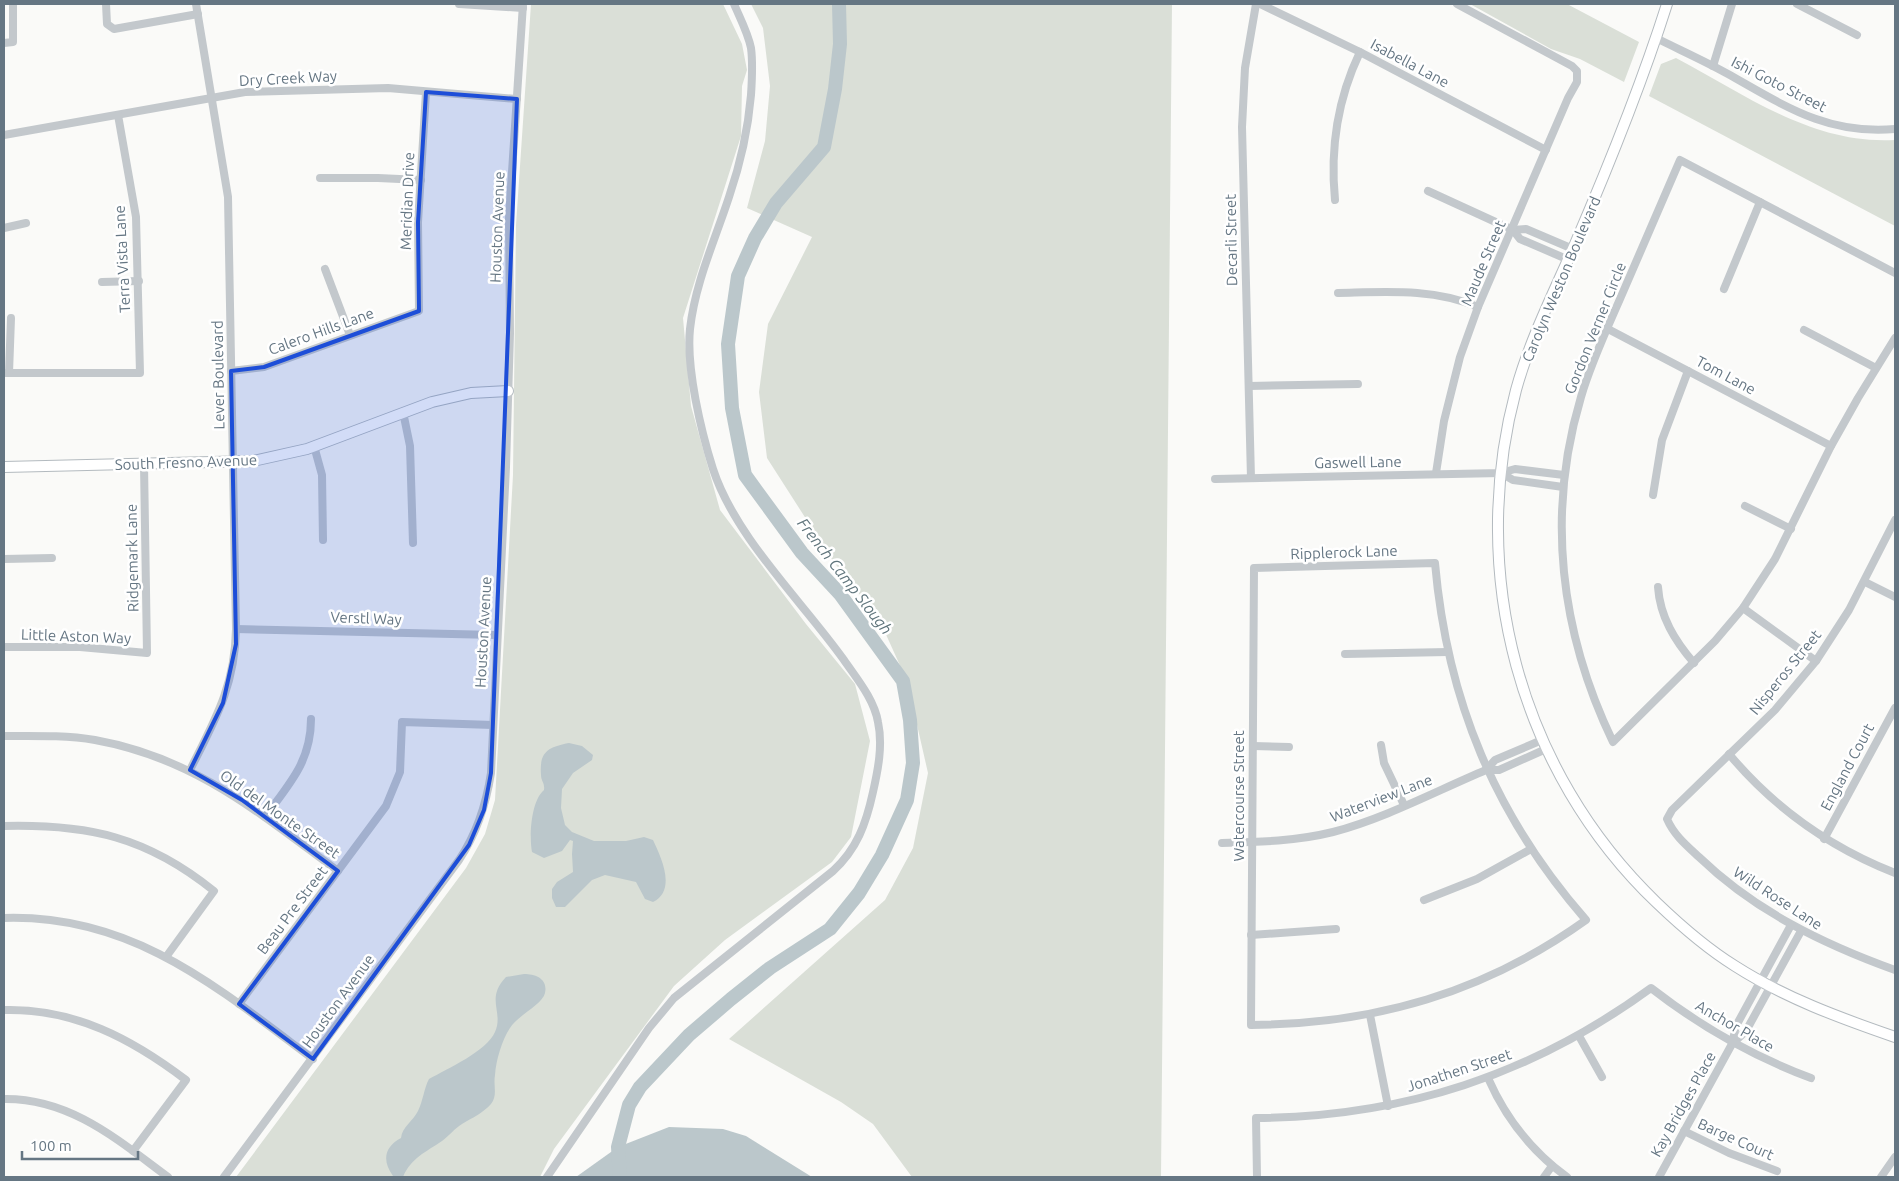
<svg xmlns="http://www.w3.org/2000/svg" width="1899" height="1181" viewBox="0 0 1899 1181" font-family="Ubuntu,sans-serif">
<rect width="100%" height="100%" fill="#fafaf8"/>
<!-- green -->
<g fill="#dadfd7">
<polygon points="531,4 723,4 742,44 747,70 742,86 741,136 683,318 691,406 720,510 806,624 855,684 870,741 851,837 832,862 725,940 674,986 554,1149 540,1177 236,1177 466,868 485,834 495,800 513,475 516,225"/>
<polygon points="751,4 1172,4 1161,1177 912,1177 873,1124 841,1102 729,1039 885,900 913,848 928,773 907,681 879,619 833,561 767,458 759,392 768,324 812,237 747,208 765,141 770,86 763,28"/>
<polygon points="1470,4 1567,4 1639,42 1624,82 1580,59 1551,49"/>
<path d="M1676 58C1746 95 1813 145 1895 140V226L1649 96 1661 64Z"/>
</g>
<!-- water -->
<g fill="#bbc7cb">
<path d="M569 743 582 746 593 755 592 760 573 773 562 789 561 808 565 825 572 832 594 841H626L644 837 653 840C661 857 677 890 653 902L645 899 636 882 605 875 592 880 565 907H556L552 898V889L557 882 573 872 572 854 573 841 570 840 562 851 544 858 532 852C529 836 531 801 544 790 545 783 541 781 541 775 539 751 549 747 569 743Z"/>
<path d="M524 974C536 974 548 979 545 993 543 1004 517 1016 510 1028 502 1040 496 1060 495 1075 493 1086 498 1095 491 1104 483 1113 472 1118 462 1124 455 1128 449 1136 442 1141 426 1152 411 1158 403 1177L393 1176C382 1161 384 1147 401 1138 402 1127 413 1121 418 1111 423 1101 424 1088 429 1079 447 1069 487 1051 495 1032 504 1012 485 999 506 977Z"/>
<polygon points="669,1127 723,1129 746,1136 812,1177 576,1177 618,1147"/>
</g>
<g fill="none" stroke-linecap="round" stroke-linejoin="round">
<!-- river -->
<polyline stroke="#bbc7cb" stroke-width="14" points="620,1177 618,1147 629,1105 640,1087 689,1035 731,999 770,968 830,929 859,893 882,855 907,800 913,763 910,720 903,681 840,594 802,553 745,475 732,408 728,344 738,276 755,238 776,203 824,147 835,89 840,44 839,4"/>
<!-- secondary casing -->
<g stroke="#b3babf" stroke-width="12">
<g id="secondary">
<path d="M1667 4C1641 86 1609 165 1575 244 1554 292 1530 339 1516 390 1467 573 1519 771 1657 903 1681 926 1706 948 1735 966 1785 998 1840 1018 1895 1037"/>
<polyline points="4,467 253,461 307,449 432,402 471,393 508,391"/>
</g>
</g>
<!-- street -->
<g stroke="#c3c8cc" stroke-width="8">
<polyline points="106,4 107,24 114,29 198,14"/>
<polyline points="459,4 523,8"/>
<polyline points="1260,4 1360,52 1546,150"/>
<polyline points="1797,4 1857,35"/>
<path d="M1656 38C1680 50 1705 61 1728 74 1785 106 1827 135 1895 129"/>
<polyline points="4,43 13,42 13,4"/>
<polyline points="1713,66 1732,4"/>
<polyline points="4,135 245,92 388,88 517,99"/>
<polyline points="320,178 378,178 421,180"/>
<polyline points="1428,191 1513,230 1526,229 1573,249"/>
<path d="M1335 200C1330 149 1338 98 1360 52"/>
<polyline points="4,228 26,223"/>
<polyline points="1513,230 1520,239 1569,260"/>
<polyline points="325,269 350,335"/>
<path d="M1895 273 1680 160C1660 206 1640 252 1620 299 1606 331 1591 363 1581 397 1546 514 1560 632 1613 742L1715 641 1743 608 1775 559 1831 446 1858 398 1895 338"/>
<polyline points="102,282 139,281"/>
<polyline points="1724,289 1760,202"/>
<path d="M1338 293C1386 292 1433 288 1478 307"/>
<polyline points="1608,329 1831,446"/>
<polyline points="1804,330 1876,368"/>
<polyline points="231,371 264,367 419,311 418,222 426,92"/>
<polyline points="4,373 140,373 136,217 118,115"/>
<polyline points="9,373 11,318"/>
<polyline points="1249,386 1358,384"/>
<polyline points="403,412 410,446 413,543"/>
<polyline points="314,446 322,475 323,540"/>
<polyline points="1436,473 1444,421 1460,357 1478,307 1568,98 1577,82 1577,71 1572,66 1457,4"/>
<polyline points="1501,473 1513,480 1563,487"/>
<polyline points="1251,478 1242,127 1245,68 1256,4"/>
<polyline points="1215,479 1501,473 1515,469 1564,475"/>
<polyline points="1653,495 1662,440 1688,371"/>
<polyline points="1745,506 1791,529"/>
<path d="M1895 520 1849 610 1816 661 1775 710 1672 810 1667 819C1674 835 1686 845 1699 857 1755 911 1823 944 1895 970"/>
<polyline points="4,559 52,558"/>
<path d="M1435 563C1447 700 1495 816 1586 920 1484 993 1375 1024 1251 1025L1254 568Z"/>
<polyline points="1865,582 1895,597"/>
<path d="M1658 587C1660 617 1675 641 1694 663"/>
<polyline points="1743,608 1816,661"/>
<polyline points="236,629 496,635"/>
<polyline points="4,647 80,647 147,653 144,464"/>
<polyline points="1345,654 1448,652"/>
<path d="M4 736C34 736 65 735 95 740 195 758 259 813 338 871"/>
<polyline points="1381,745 1384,763 1404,805"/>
<polyline points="1253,746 1289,747"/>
<path d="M1729 754C1775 809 1829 847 1895 873"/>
<path d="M190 770C215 720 235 686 236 629L228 197 196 4"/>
<polyline points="1486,770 1499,770 1546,749"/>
<path d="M265 817C289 784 311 762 311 719"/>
<path d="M4 826C89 824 147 837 214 891L166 957"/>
<polyline points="1824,839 1895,708"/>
<path d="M1222 843C1260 842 1297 841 1333 832 1386 818 1436 791 1486 770L1495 760 1542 740"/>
<polyline points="1424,900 1477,879 1531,849"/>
<path d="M4 918C132 914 217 987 313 1059"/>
<polyline points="1251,935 1336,929"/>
<polyline points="239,1004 386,806 400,772 402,722 493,725"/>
<path d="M4 1010C74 1008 132 1039 186 1080L133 1151"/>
<polyline points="1370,1015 1388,1106"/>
<polyline points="1579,1036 1602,1077"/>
<polyline points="1732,1044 1746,1031 1801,931"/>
<path d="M1488 1078C1506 1119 1531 1151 1567 1177"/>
<path d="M4 1099C70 1098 118 1140 168 1177"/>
<polyline points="1684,1131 1729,1153 1777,1171"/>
<path d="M224 1177 459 860C477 833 486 806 491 773L506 467 510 333 509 218 523 4"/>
<path d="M547 1177 649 1028 674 998 833 871C857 849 866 824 873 792 878 770 883 745 878 722 874 699 857 679 844 660 802 601 735 537 713 469 701 431 686 368 690 329 695 283 715 240 729 197 740 165 748 130 751 95 752 80 753 63 751 48 748 33 740 18 734 4"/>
<path d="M1257 1177 1256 1118C1403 1117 1532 1075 1651 988 1701 1027 1752 1056 1811 1078"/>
<polyline points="1544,1177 1552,1166"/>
<polyline points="1659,1177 1732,1044 1736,1026 1791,925"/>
<polyline points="1881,1177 1895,1157"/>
</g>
<!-- secondary -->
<use href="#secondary" stroke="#fff" stroke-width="10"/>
</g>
<!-- marked area -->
<path fill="#1d4ed8" fill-opacity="0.2" stroke="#1d4ed8" stroke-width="4" stroke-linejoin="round" d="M426 92 517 99 491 773 484 810 469 845 313 1059 239 1004 338 871 242 800 190 770 223 703 236 644 231 371 264 367 419 311 418 222Z"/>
<g text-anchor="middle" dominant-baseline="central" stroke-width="5" stroke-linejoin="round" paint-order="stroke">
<!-- street labels -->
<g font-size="15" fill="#657683" stroke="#fff">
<text transform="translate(1410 63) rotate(28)">Isabella Lane</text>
<text transform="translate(288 78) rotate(-3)">Dry Creek Way</text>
<text transform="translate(1779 84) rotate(27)">Ishi Goto Street</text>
<text transform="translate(407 201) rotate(-88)">Meridian Drive</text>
<text transform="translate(497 227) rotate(-88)">Houston Avenue</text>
<text transform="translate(1231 240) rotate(-91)">Decarli Street</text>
<text transform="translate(122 259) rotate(-93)">Terra Vista Lane</text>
<text transform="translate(1483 263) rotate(-67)">Maude Street</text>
<text transform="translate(1561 279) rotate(-67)">Carolyn Weston Boulevard</text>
<text transform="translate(1595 328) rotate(-68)">Gordon Verner Circle</text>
<text transform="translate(321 331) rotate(-20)">Calero Hills Lane</text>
<text transform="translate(218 375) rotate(-91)">Lever Boulevard</text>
<text transform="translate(1726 375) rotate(28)">Tom Lane</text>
<text transform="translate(186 462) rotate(-2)">South Fresno Avenue</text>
<text transform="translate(1358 462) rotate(-1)">Gaswell Lane</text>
<text transform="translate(1344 552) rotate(-2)">Ripplerock Lane</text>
<text transform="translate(132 558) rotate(-91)">Ridgemark Lane</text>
<text transform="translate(366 618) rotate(2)">Verstl Way</text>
<text transform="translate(483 632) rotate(-87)">Houston Avenue</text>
<text transform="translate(76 636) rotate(2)">Little Aston Way</text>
<text transform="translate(1785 672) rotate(-51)">Nisperos Street</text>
<text transform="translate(1847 767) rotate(-62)">England Court</text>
<text transform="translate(1238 796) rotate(-90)">Watercourse Street</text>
<text transform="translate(1381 798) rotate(-21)">Waterview Lane</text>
<text transform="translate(280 814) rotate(35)">Old del Monte Street</text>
<text transform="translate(1778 898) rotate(33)">Wild Rose Lane</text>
<text transform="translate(292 910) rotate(-53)">Beau Pre Street</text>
<text transform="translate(338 1001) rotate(-54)">Houston Avenue</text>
<text transform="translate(1735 1026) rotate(30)">Anchor Place</text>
<text transform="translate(1459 1070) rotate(-18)">Jonathen Street</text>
<text transform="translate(1683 1104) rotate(-61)">Kay Bridges Place</text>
<text transform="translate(1736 1139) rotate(24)">Barge Court</text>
</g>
<!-- water labels -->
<g font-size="16" font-style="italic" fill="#60757c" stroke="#fff">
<text transform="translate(845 576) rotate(52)">French Camp Slough</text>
</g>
</g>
<!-- border -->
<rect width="1899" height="1181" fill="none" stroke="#657683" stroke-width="10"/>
<!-- scale -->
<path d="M22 1151v8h116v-8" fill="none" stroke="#657683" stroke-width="2.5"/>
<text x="30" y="1151" font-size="15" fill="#657683" stroke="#ffffff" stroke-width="4" paint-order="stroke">100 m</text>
</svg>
